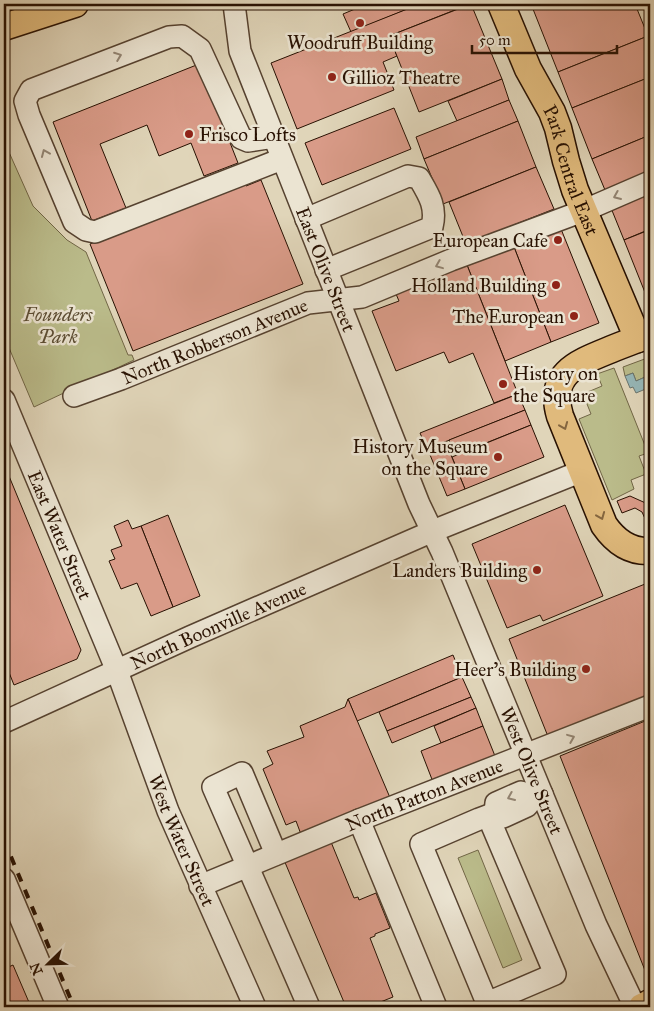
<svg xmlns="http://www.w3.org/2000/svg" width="654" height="1011" viewBox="0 0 654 1011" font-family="'IM FELL Great Primer',serif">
<rect width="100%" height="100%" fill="#e0d5b9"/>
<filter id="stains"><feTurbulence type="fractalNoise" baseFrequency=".004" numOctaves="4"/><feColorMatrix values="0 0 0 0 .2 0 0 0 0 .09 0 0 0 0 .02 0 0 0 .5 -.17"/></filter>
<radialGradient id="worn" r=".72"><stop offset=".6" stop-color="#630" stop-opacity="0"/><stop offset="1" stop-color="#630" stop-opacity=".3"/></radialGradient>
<!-- green -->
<g fill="#babb8a" stroke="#716646">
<polygon points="4,141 33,206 67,240 86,252 128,355 132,355 134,360 34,407 4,336"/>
<polygon points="650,357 650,375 636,381 633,373 625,376 623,367"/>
<polygon points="614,368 648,453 639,456 646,474 631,480 634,489 612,500 579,419 591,414 583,394 602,386 597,374"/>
<polygon points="478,850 522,960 503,968 458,858"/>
</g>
<!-- water -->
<polygon fill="#96b7b8" stroke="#6a756f" points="633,373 636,381 650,375 650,382 646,383 648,388 636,393 633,387 630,388 625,376"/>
<!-- building -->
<g fill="#d99b88" stroke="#281102">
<polygon points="367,4 420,4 351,32 343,14"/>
<polygon points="420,4 470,4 389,36 397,56 383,62 394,90 297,129 271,63"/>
<polygon points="471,4 502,79 419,112 389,36"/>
<polygon points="531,4 635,4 648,36 558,72"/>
<polygon points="648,36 650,42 650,77 572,108 558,72"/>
<polygon points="199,64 238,163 204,176 191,143 159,156 147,125 100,144 126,208 92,221 53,122"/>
<polygon points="650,77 650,135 592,159 572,108"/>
<polygon points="502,79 509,100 457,121 448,101"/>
<polygon points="509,100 518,121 424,159 416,137"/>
<polygon points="394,108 411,149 322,185 305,143"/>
<polygon points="518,121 536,167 443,204 424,159"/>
<polygon points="650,135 650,172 605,190 592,159"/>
<polygon points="536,167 554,209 466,244 449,202"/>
<polygon points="261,180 303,284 133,351 90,244 245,182 246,186"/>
<polygon points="650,192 650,229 624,240 611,208"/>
<polygon points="561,229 599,323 551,342 514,247"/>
<polygon points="650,229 650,248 644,232"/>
<polygon points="644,232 650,248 650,305 624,240"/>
<polygon points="514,247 551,342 505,361 467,265"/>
<polygon points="467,265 518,394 494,403 473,353 449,363 444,352 396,371 372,311 399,301 396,294"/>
<polygon points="518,394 525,410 427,449 420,433"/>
<polygon points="525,410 531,425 456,455 449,440"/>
<polygon points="531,425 544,457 465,489 452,457"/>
<polygon points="446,443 465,489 447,496 428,450"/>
<polygon points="4,464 81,650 77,659 14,685 4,660"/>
<polygon points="630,496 650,505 650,522 647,523 642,512 635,508 622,513 617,501"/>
<polygon points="565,505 603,596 543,621 540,615 507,628 472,544"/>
<polygon points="168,515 200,596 173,607 141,526"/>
<polygon points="128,520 132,529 141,526 173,607 151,616 137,583 121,589 109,561 115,559 111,550 122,546 114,526"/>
<polygon points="650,582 650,698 549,739 509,639"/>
<polygon points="453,655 462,677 357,721 348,699"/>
<polygon points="462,677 471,697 387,731 379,712"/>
<polygon points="471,697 476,708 392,743 387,731"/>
<polygon points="348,699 391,800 302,837 296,821 286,825 263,769 273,764 267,751 304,737 300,726 345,707"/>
<polygon points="476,708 483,726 441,743 434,726"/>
<polygon points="650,719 650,977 648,978 560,756"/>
<polygon points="483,726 495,756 433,782 421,751"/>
<polygon points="331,842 354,898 358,897 359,900 376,893 390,928 375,934 375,936 370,938 393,997 368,1007 346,1007 284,860"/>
<polygon points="4,946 9,959 4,961"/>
<polygon points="13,965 31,1007 4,1007 4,969"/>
</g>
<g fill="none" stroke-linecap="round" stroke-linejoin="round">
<!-- minor casing -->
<g stroke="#564230" stroke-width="24">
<g id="minor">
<path id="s1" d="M234 4 240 51 419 504 442 552 596 925 635 1007"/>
<polyline points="274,137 248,141 241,138 200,49 182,36 169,37 31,90 25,101 29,115 74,222 86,230 95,232 282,159"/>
<path d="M306 219 408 176 419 178C429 195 437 207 432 227L326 270"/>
<path id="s2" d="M74 396 121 379 308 303 362 297 451 260 583 211 650 182"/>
<path id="s3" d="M4 400 117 671 168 811 255 1007"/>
<path id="s4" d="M4 722 190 637 433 531 582 471"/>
<polyline points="495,813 503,817 527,806 535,796 542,794"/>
<polyline points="495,813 496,803 521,792 535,796"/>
<polyline points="488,816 555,974 487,1003 421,844 479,819 495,813"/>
<polyline points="359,820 436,1007"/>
<polyline points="276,854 242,773 213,787 309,1007"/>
<polyline points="4,879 58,1007"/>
<path id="s5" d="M200 886 359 820 650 706"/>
</g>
</g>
<!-- major casing -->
<g stroke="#281102" stroke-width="29">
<g id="major">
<path id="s6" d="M501 4 528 69 552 112 558 128 566 161 575 190 638 339"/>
<polyline points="4,27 75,4"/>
<path d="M650 334C636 340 621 345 607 351 575 364 548 375 560 416L604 525C615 541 630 552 650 551"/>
<polyline points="642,1007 650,1003"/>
</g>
</g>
<!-- minor -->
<use href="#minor" stroke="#ebe4d2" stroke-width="21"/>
<!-- major -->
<use href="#major" stroke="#e0ba7c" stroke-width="26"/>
<!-- rail -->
<polyline stroke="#281102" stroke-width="4" stroke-dasharray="9 9" stroke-linecap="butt" points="4,840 74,1007"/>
</g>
<!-- one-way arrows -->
<defs><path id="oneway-chevron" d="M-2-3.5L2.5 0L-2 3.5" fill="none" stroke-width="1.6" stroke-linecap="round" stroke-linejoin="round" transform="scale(1.25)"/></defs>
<g stroke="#938574">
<use href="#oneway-chevron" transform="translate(118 56) rotate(-21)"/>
<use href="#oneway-chevron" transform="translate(45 153) rotate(-113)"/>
<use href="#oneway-chevron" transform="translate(617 196) rotate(157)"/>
<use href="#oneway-chevron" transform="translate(439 265) rotate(158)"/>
<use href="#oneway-chevron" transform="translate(571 738) rotate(-22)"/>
<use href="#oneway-chevron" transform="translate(511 797) rotate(157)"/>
</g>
<g stroke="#84663f">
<use href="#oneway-chevron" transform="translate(564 426) rotate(68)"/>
<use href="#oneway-chevron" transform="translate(601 516) rotate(68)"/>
</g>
<!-- markers -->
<g fill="#8f2418" stroke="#ebe4d2" stroke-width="2">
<circle cx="360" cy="23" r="5"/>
<circle cx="332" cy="77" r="5"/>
<circle cx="189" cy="134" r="5"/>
<circle cx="558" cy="240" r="5"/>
<circle cx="556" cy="285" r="5"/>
<circle cx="574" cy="316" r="5"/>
<circle cx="503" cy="384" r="5"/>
<circle cx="498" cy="457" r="5"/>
<circle cx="537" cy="570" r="5"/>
<circle cx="586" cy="669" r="5"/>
</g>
<g text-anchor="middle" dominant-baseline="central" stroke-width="5" stroke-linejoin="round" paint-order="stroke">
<!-- poi labels -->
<g font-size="19" fill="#281102" stroke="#ebe4d2" text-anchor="end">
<text x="360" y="42" text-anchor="middle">Woodruff Building</text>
<text x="342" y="77" text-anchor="start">Gillioz Theatre</text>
<text x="199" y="134" text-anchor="start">Frisco Lofts</text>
<text x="548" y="240">European Cafe</text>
<text x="546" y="285">Holland Building</text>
<text x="564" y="316">The European</text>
<text x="513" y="373" text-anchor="start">History on<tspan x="513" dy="22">the Square</tspan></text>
<text x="488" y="446">History Museum<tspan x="488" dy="22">on the Square</tspan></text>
<text x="527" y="570">Landers Building</text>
<text x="576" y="669">Heer's Building</text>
</g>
<!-- street labels -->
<g font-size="19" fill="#281102" stroke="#ebe4d2">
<text stroke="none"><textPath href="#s6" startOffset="181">Park Central East</textPath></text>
<text stroke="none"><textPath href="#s1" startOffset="282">East Olive Street</textPath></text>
<text stroke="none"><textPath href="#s2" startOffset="151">North Robberson Avenue</textPath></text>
<text stroke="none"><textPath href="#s3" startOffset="146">East Water Street</textPath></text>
<text stroke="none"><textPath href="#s4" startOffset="235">North Boonville Avenue</textPath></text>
<text stroke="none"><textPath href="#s1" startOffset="824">West Olive Street</textPath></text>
<text stroke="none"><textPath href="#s5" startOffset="242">North Patton Avenue</textPath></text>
<text stroke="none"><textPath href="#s3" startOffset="475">West Water Street</textPath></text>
</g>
<!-- park labels -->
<g font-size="19" font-style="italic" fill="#5b4c32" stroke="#ebe4d2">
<text x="58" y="314">Founders<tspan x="58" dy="22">Park</tspan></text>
</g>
</g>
<!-- margin -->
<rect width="654" height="1011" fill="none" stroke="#e0d5b9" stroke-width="20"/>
<rect x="5" y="5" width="644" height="1001" fill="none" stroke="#281102" stroke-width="2.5"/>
<rect x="10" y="10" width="634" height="991" fill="none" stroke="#281102"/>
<!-- north arrow -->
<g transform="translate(48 964) rotate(247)" stroke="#ebe4d2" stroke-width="4" paint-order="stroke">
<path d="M0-4L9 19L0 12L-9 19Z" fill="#281102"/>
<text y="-8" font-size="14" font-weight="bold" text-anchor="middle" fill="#281102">N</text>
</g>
<!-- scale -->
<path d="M472 45v8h145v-8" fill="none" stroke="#281102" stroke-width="2.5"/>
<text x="479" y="45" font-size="15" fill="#281102" stroke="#ebe4d2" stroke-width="4" paint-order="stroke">50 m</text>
<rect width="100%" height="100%" filter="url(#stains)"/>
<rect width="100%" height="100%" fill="url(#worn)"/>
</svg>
